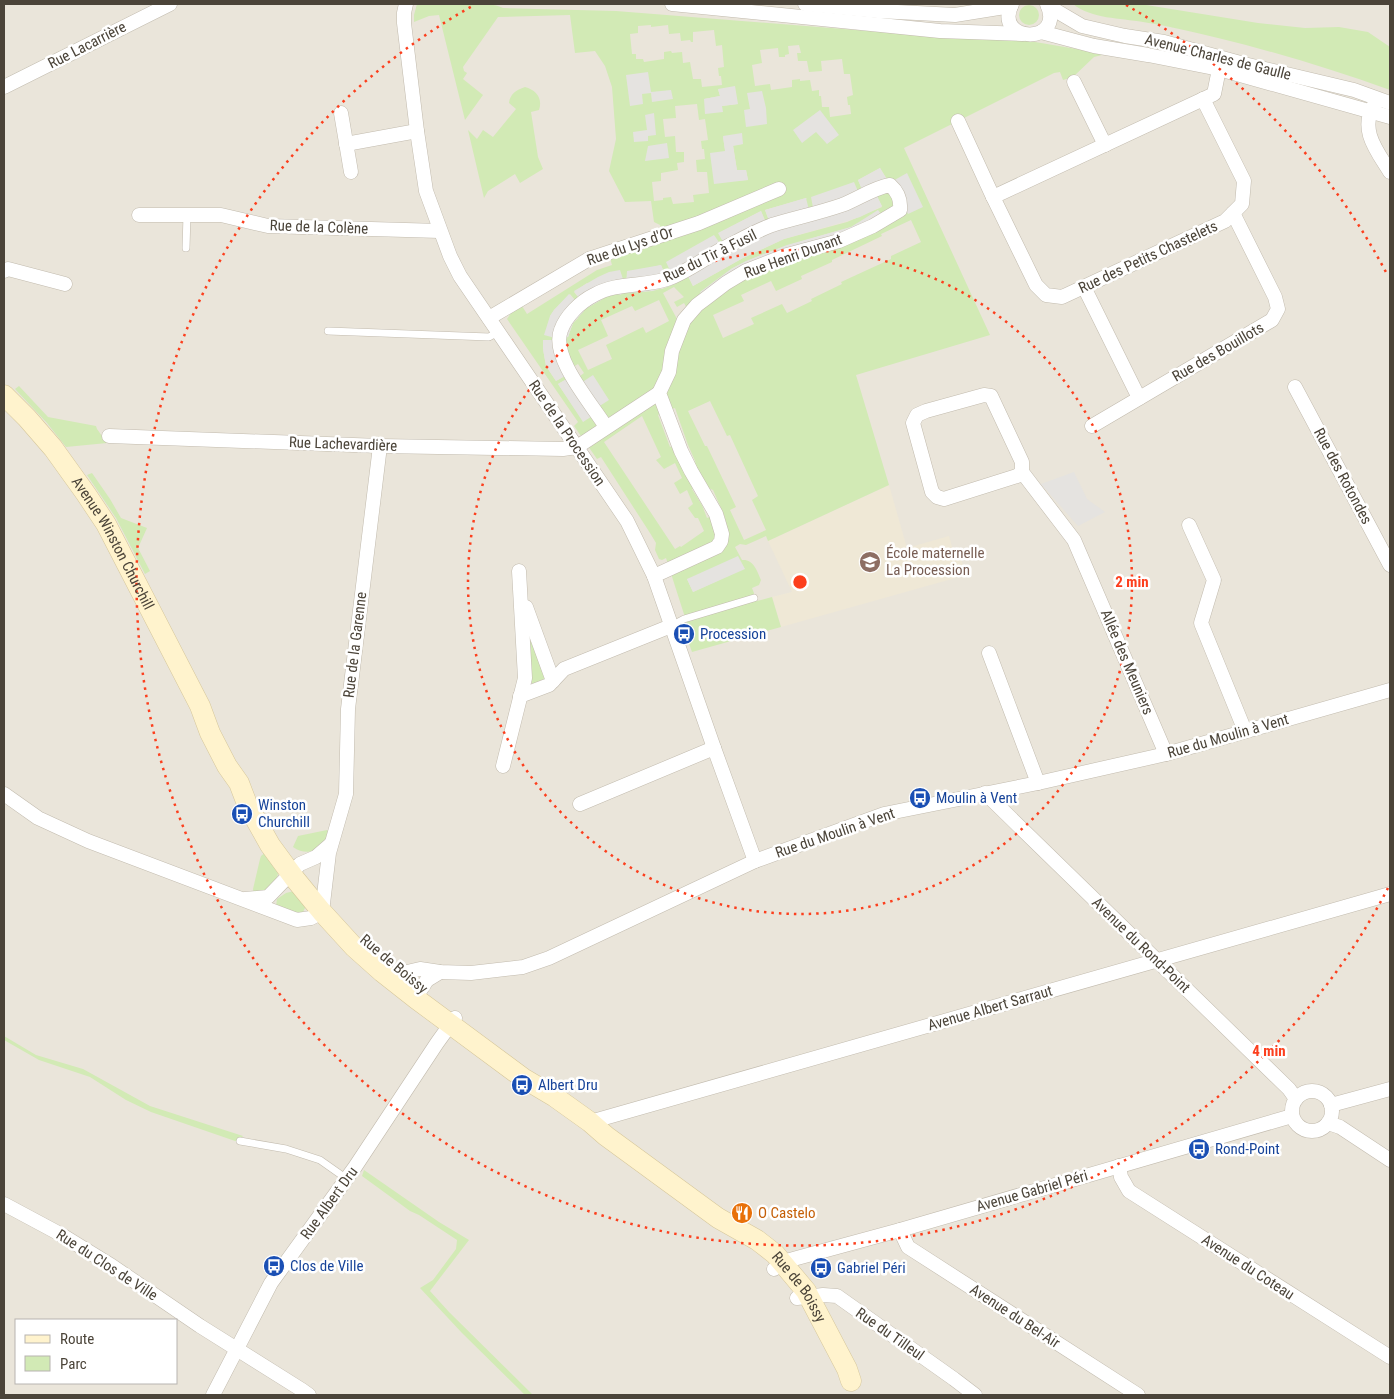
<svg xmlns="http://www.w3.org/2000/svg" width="1394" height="1399" viewBox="0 0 1394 1399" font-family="'Roboto Condensed',sans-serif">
<rect width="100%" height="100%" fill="#f6f3ec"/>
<!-- residential -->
<path fill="#eae5da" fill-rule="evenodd" d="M4 4H1390V1395H4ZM16 1320H176V1383H16Z"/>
<!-- education -->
<polygon fill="#efe8d6" points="889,485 907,548 949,536 953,550 958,548 966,575 781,627 772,597 792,592 768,541"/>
<!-- green -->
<g fill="#d2eab5" fill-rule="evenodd">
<path d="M417 4C435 4 490 0 503 8L616 11 881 32 1006 37 1106 54 1094 57 1073 77 1063 80 1060 72 1054 73 904 148 990 335 856 375 889 485 768 541 766 536 746 545 740 544 735 547 742 560C753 559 757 570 761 580L759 585 752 588 757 601 772 597 781 627 692 652 687 638 691 636 666 558 662 560 659 559 655 550 656 543 650 533 601 457 597 459 574 426 578 422 507 319 511 313 522 306 527 314 597 270 612 265 610 258 663 239 660 225 654 222 651 201 625 202 609 171 616 139 612 87 605 66 595 51 575 53 570 15 498 17 463 67 464 71 467 73 463 79 483 95 465 120 439 15 429 16 414 22V15ZM651 25V27L668 25 669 34 680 33 681 41 690 40 691 42H693V32L714 30 716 46 722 45 724 67 718 68 719 76H721L722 85 702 87 701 79H693L690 62 683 63 682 52 672 53 671 51 664 52V59L644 62 643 59H636V54H632L630 34 638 33V26ZM799 45 801 53H797L798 61H807L809 72 822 71 821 61 842 59 844 74H850L853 95 847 97 848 105H850L851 114 830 117 829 107H822L821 96H819V90L812 91 810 80 800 81V79L792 80V87L771 90 770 84 755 86 752 65 762 63 760 50 778 48 779 57H785V55L789 54 788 46ZM718 89 738 104 722 106V112L704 99 720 96ZM697 104 699 120 705 119 708 140 701 141 702 149H704L705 159 696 160 697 172H707L709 193 693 195 694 202 673 204 671 197 663 198V200L654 201 652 182 661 181V173L678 170 677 163 684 162V152H676L675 136 665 137 663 119 676 118 675 106ZM723 137 743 144 733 145 737 171 746 170 748 180 730 181ZM880 168 890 184 874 190 882 207 847 222 784 239 743 258 693 286 685 270 726 247 719 233 761 211 768 227 864 194 858 180ZM806 198H807L771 226 765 210ZM911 220 921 242 891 256V259L841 282 842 284 811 299 812 301 787 313 782 304 751 318 754 324 723 338 713 315 744 301 741 295 771 281 776 291 802 279 801 276 832 262V260L882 236 881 234ZM858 223 839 240 726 283 731 269C769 249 810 239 851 227ZM661 265 667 279 675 284 662 289 626 285 649 268ZM587 283 608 296 589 306 582 302 574 292ZM674 287 684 297 674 302 677 307 684 303 688 310 677 319 663 293ZM570 294 579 305 578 318 573 323 568 337 559 338 550 316 554 310ZM659 300 669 321 646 333 643 327 606 345 612 359 588 370 578 350 608 336 601 320 632 306 635 311ZM543 349 568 370 578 364 584 373 575 380 584 422 558 384 572 376 570 373 556 381 546 366ZM710 401 727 436 730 435 758 496 752 500 766 530 744 540 730 510 736 507 707 446H705L688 411ZM675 408 688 445 696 463 679 444 670 447 658 415ZM642 416 661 457 656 460 664 469 675 463 682 478 674 483 680 494 687 490 693 504 688 508 695 518H698L704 531 681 547 680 546 675 549 604 442ZM699 484 713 490 724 515 727 526 716 514 707 518 702 505 692 489ZM745 568 693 592 687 579Z"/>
<path d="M1073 4H1140L1258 23 1305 28 1339 27 1368 32 1390 47V90C1334 70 1276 52 1218 38 1193 32 1168 26 1143 22 1120 18 1092 19 1073 4Z"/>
<circle cx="1029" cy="15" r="10"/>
<path d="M525 87C536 90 543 98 539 110L531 112 538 157 543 169 520 183 515 174 488 191 484 198 468 130 477 139 483 130 493 137 516 109 509 103C510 94 516 90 525 87Z"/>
<polygon points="19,386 48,417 96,426 97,429 107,443 66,447 47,423 15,389"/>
<polygon points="92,473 110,499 121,518 147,528 138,548 150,571 145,574 116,518 87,475"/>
<polygon points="532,641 545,677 544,679 533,684 529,679 529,642"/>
<path d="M327 830 329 832C324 849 309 858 293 847L298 836Z"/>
<path d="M266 852C270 856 277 863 278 869 280 881 265 892 254 894L253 889 260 859 261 856Z"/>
<path d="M294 891 305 903V908L303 912C296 914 282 910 276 906L277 899 286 893Z"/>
<polygon points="4,1036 36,1055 83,1069 150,1106 243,1136 238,1142 151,1112 126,1100 90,1077 39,1060 4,1040"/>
<polygon points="364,1170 439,1222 469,1240 430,1291 449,1312 533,1395 525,1395 520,1390 462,1333 420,1288 433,1280 456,1249 457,1240 419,1215 410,1211 362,1176"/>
</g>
<!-- parking -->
<g fill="#e5e3e0">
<polygon points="648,72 651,92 671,90 673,99 652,102 651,93 642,94 643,104 630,106 626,75"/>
<polygon points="735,86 738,104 722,106 723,112 705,114 704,99 720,96 718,89"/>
<polygon points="762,91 766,108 767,124 746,127 744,110 750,109 747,93"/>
<polygon points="820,110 839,135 827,144 816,132 802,143 793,130"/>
<polygon points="654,113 656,135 648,136 648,141 634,142 633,132 647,130 645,115"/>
<polygon points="742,133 743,144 733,146 737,170 746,170 748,180 714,184 710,153 725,151 723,136"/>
<polygon points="667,143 669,158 645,161 648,146"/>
<polygon points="880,168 890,185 874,190 882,206 860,217 784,239 743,258 693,286 685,270 673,277 666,262 714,235 723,248 726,247 718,233 761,211 767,227 771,226 765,210 806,198 810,214 814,213 811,197 854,182 860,196 864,194 858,180"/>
<polygon points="907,173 923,207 908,214 891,182"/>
<polygon points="878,210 885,219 787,255 705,299 700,292 731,269 746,261 787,245 851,227"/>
<polygon points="661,265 667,279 672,277 675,284 653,291 630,293 625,285 623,285 621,295 617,294 608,296 589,307 583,302 582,302 574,291 598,277 609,272 620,270 625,285 626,285 627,271"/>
<polygon points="569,294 579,305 581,304 584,311 573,323 568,337 559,339 544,335 550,316 554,310"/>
<polygon points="543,340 559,340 570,373 556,381 546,366 543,349"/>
<polygon points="593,375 609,400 595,409 597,413 583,422 558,384 572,376 578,385"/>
<polygon points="1074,472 1087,499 1105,512 1078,526 1041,484"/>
<polygon points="738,556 745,569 693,592 687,579"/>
</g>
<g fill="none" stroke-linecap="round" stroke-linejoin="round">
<!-- lane casing -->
<g stroke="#c2bbae" stroke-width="8">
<g id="lane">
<polyline points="186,248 187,215"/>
<polyline points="328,331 489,337 498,332"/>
<polyline points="671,626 684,619 754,598"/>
<polyline points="240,1141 286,1149 320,1160 347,1179"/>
</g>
</g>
<!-- street casing -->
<g stroke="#c2bbae" stroke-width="15">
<g id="street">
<polyline points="406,4 404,13 404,23 417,131 426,191 450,256 460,276 627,521 654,576 714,748 755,861"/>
<polyline points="672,4 940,31 1022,34"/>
<polyline points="805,4 878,11 955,15 1011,6"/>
<path d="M1012 4C992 43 1066 46 1047 4"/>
<polyline points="1048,6 1082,26 1125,36 1164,42 1244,64 1354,90 1390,103"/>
<polyline points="1041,32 1094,46 1148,55 1219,69 1390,117"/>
<polyline points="1074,82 1105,145"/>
<polyline points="4,87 170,4"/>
<path d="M1375 105H1374C1359 130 1377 151 1390 172"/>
<polyline points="341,113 351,172"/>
<polyline points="958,121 993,197 1036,285 1046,295 1062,297 1225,221 1242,204 1244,181 1203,99"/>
<polyline points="346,144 417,131"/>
<polyline points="993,197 1214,94 1219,69"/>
<polyline points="139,215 221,215 268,226 440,231"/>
<polyline points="4,271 8,269 65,284"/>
<polyline points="1084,287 1139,398"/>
<polyline points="489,318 589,259 699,223 779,189"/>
<polyline points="1295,387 1390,565"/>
<polyline points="1092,426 1272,320 1278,309 1275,297 1233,213"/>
<path d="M606 427C592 404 550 357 561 330 566 316 580 302 594 295 617 282 643 287 667 279 686 273 706 257 724 248 740 240 756 231 772 225 795 218 819 213 842 205 858 199 873 188 890 185 898 192 901 199 900 210L873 226 839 241 787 255 746 271 726 283 705 299 697 305 684 320 672 351 669 372 659 393 681 451 691 471 716 514 722 534 721 541 717 547 654 576"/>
<polyline points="109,436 380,446 563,449 577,447 659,393"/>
<polyline points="1022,472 1017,476 944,499 937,497 932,492 913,423 917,415 926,411 984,395 991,396 1022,462 1022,472 1074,540 1166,754"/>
<polyline points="1189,525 1214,580 1201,623 1245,731"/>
<polyline points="526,607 553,681"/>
<polyline points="989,653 1038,783"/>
<polyline points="520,696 549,685 564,669 671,626"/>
<polyline points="503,766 525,678 519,571"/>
<polyline points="985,793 1289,1089 1296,1099"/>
<polyline points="4,794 38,818 88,841 297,920 311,918 322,912 329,853 346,794 348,709 380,446"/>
<polyline points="580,804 714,748"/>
<polyline points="245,899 268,897 300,864 316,857 331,844"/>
<polyline points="395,982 403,973 420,969 440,972 471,973 523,967 549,958 755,861 884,814 1038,783 1166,754 1390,690"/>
<polyline points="415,998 427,980 440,972"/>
<circle cx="1312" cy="1111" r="20"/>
<polyline points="1331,1105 1390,1089"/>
<polyline points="590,1122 1390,894"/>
<polyline points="1328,1123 1340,1127 1390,1160"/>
<polyline points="1119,1166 1121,1177 1129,1191 1390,1357"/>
<polyline points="4,1204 60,1234 112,1266 200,1326 302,1390 309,1395"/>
<polyline points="900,1230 908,1247 1138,1395"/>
<polyline points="774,1269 783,1262 797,1258 900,1230 1292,1116"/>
<polyline points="797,1298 823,1295 837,1296 954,1379 975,1395"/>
<polyline points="213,1395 271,1283 355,1167 437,1043 455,1018"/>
</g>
</g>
<!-- secondary casing -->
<g stroke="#d6c79b" stroke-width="21">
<g id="secondary">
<path id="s1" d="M4 395 27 418 53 448 86 494 106 524 200 706 210 733 227 766 239 783 247 804 270 845 295 879 322 912 354 947 382 972 415 998 523 1078 555 1097 590 1122 606 1136 718 1218 757 1240 775 1254 806 1291 847 1369 851 1381"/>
</g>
</g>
<!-- lane -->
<use href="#lane" stroke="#fff" stroke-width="7"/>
<!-- street -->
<use href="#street" stroke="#fff" stroke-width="14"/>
<!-- secondary -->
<use href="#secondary" stroke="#fff3cd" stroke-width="20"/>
</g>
<!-- distance rings -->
<g fill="none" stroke="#fc3f1d" stroke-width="2.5" stroke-dasharray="2.5 5">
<circle cx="800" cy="582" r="332"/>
<path d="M1388 888A663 663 0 1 1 474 5M1126 5A663 663 0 0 1 1388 276"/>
</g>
<!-- icons -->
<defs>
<g id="school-disc" transform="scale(1.125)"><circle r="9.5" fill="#8d6e63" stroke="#fff"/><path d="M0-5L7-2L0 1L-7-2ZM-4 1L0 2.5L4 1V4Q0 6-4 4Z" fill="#fff"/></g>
<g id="bus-disc" transform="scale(1.125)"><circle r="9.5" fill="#1a4fb4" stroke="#fff"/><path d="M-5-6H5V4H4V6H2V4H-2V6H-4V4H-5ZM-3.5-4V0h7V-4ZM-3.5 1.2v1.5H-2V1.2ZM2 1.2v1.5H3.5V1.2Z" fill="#fff"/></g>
<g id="restaurant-disc" transform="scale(1.125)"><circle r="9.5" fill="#e8710a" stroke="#fff"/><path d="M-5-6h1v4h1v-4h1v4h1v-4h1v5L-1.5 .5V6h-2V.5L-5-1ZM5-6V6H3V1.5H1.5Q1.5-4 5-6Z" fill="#fff"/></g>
</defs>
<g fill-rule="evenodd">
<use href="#school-disc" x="870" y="562"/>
<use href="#bus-disc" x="684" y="634"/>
<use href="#bus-disc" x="920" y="798"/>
<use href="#bus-disc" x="242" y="814"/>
<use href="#bus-disc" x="522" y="1085"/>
<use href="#bus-disc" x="1199" y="1149"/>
<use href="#restaurant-disc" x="742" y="1213"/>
<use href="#bus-disc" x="274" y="1266"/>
<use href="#bus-disc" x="821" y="1268"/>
</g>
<g text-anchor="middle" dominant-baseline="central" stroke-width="5" stroke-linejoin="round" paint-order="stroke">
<!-- street labels -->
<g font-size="15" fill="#4b4439" stroke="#fff">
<text transform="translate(87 45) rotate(-27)">Rue Lacarrière</text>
<text transform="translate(1218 57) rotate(14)">Avenue Charles de Gaulle</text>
<text transform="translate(319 227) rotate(2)">Rue de la Colène</text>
<text transform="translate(630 246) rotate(-19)">Rue du Lys d'Or</text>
<text transform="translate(710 256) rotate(-26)">Rue du Tir à Fusil</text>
<text transform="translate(793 256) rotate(-20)">Rue Henri Dunant</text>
<text transform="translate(1148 257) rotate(-25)">Rue des Petits Chastelets</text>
<text transform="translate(1218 352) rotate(-30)">Rue des Bouillots</text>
<text transform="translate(567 433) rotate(56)">Rue de la Procession</text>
<text transform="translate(343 444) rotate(2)">Rue Lachevardière</text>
<text transform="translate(1343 476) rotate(62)">Rue des Rotondes</text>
<text stroke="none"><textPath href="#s1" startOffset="185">Avenue Winston Churchill</textPath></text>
<text transform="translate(355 645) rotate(-83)">Rue de la Garenne</text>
<text transform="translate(1127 662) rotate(67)">Allée des Meuniers</text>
<text transform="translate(1228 736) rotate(-16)">Rue du Moulin à Vent</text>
<text transform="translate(835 833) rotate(-19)">Rue du Moulin à Vent</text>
<text transform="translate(1141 945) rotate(44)">Avenue du Rond-Point</text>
<text transform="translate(394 964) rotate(40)">Rue de Boissy</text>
<text transform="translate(990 1008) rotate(-16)">Avenue Albert Sarraut</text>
<text transform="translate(1032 1191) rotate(-16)">Avenue Gabriel Péri</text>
<text transform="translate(329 1203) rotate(-54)">Rue Albert Dru</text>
<text transform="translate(107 1265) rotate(33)">Rue du Clos de Ville</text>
<text transform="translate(1248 1267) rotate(33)">Avenue du Coteau</text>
<text stroke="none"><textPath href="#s1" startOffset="1221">Rue de Boissy</textPath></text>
<text transform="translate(1015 1316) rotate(33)">Avenue du Bel-Air</text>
<text transform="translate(890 1334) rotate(35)">Rue du Tilleul</text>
</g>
<!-- education labels -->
<g font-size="15" fill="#785e54" stroke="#fff" text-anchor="start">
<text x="886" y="553">École maternelle<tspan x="886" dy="17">La Procession</tspan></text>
</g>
<!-- transit labels -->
<g font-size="15" fill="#164399" stroke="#fff" text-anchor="start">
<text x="700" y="634">Procession</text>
<text x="936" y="798">Moulin à Vent</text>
<text x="258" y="805">Winston<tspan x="258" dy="17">Churchill</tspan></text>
<text x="538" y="1085">Albert Dru</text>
<text x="1215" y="1149">Rond-Point</text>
<text x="290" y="1266">Clos de Ville</text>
<text x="837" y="1268">Gabriel Péri</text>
</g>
<!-- food labels -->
<g font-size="15" fill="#c56008" stroke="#fff" text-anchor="start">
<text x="758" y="1213">O Castelo</text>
</g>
</g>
<circle cx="800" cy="582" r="8" fill="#fc3f1d" stroke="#fff" stroke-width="2.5"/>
<g font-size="15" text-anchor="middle" font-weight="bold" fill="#fc3f1d" stroke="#fff" stroke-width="5" stroke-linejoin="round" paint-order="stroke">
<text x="1132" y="587">2 min</text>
<text x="1269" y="1056">4 min</text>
</g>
<!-- border -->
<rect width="1394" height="1399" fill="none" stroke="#4b4439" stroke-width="10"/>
<!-- legend -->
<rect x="15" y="1319" width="162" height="65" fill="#ffffff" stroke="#b7b4b0"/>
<rect x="25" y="1335" width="25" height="8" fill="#fff3cd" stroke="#b7b4b0"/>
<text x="60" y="1344" font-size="15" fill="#4b4439">Route</text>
<rect x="25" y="1356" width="25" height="15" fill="#d2eab5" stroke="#b7b4b0"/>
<text x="60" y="1369" font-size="15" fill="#4b4439">Parc</text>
</svg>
